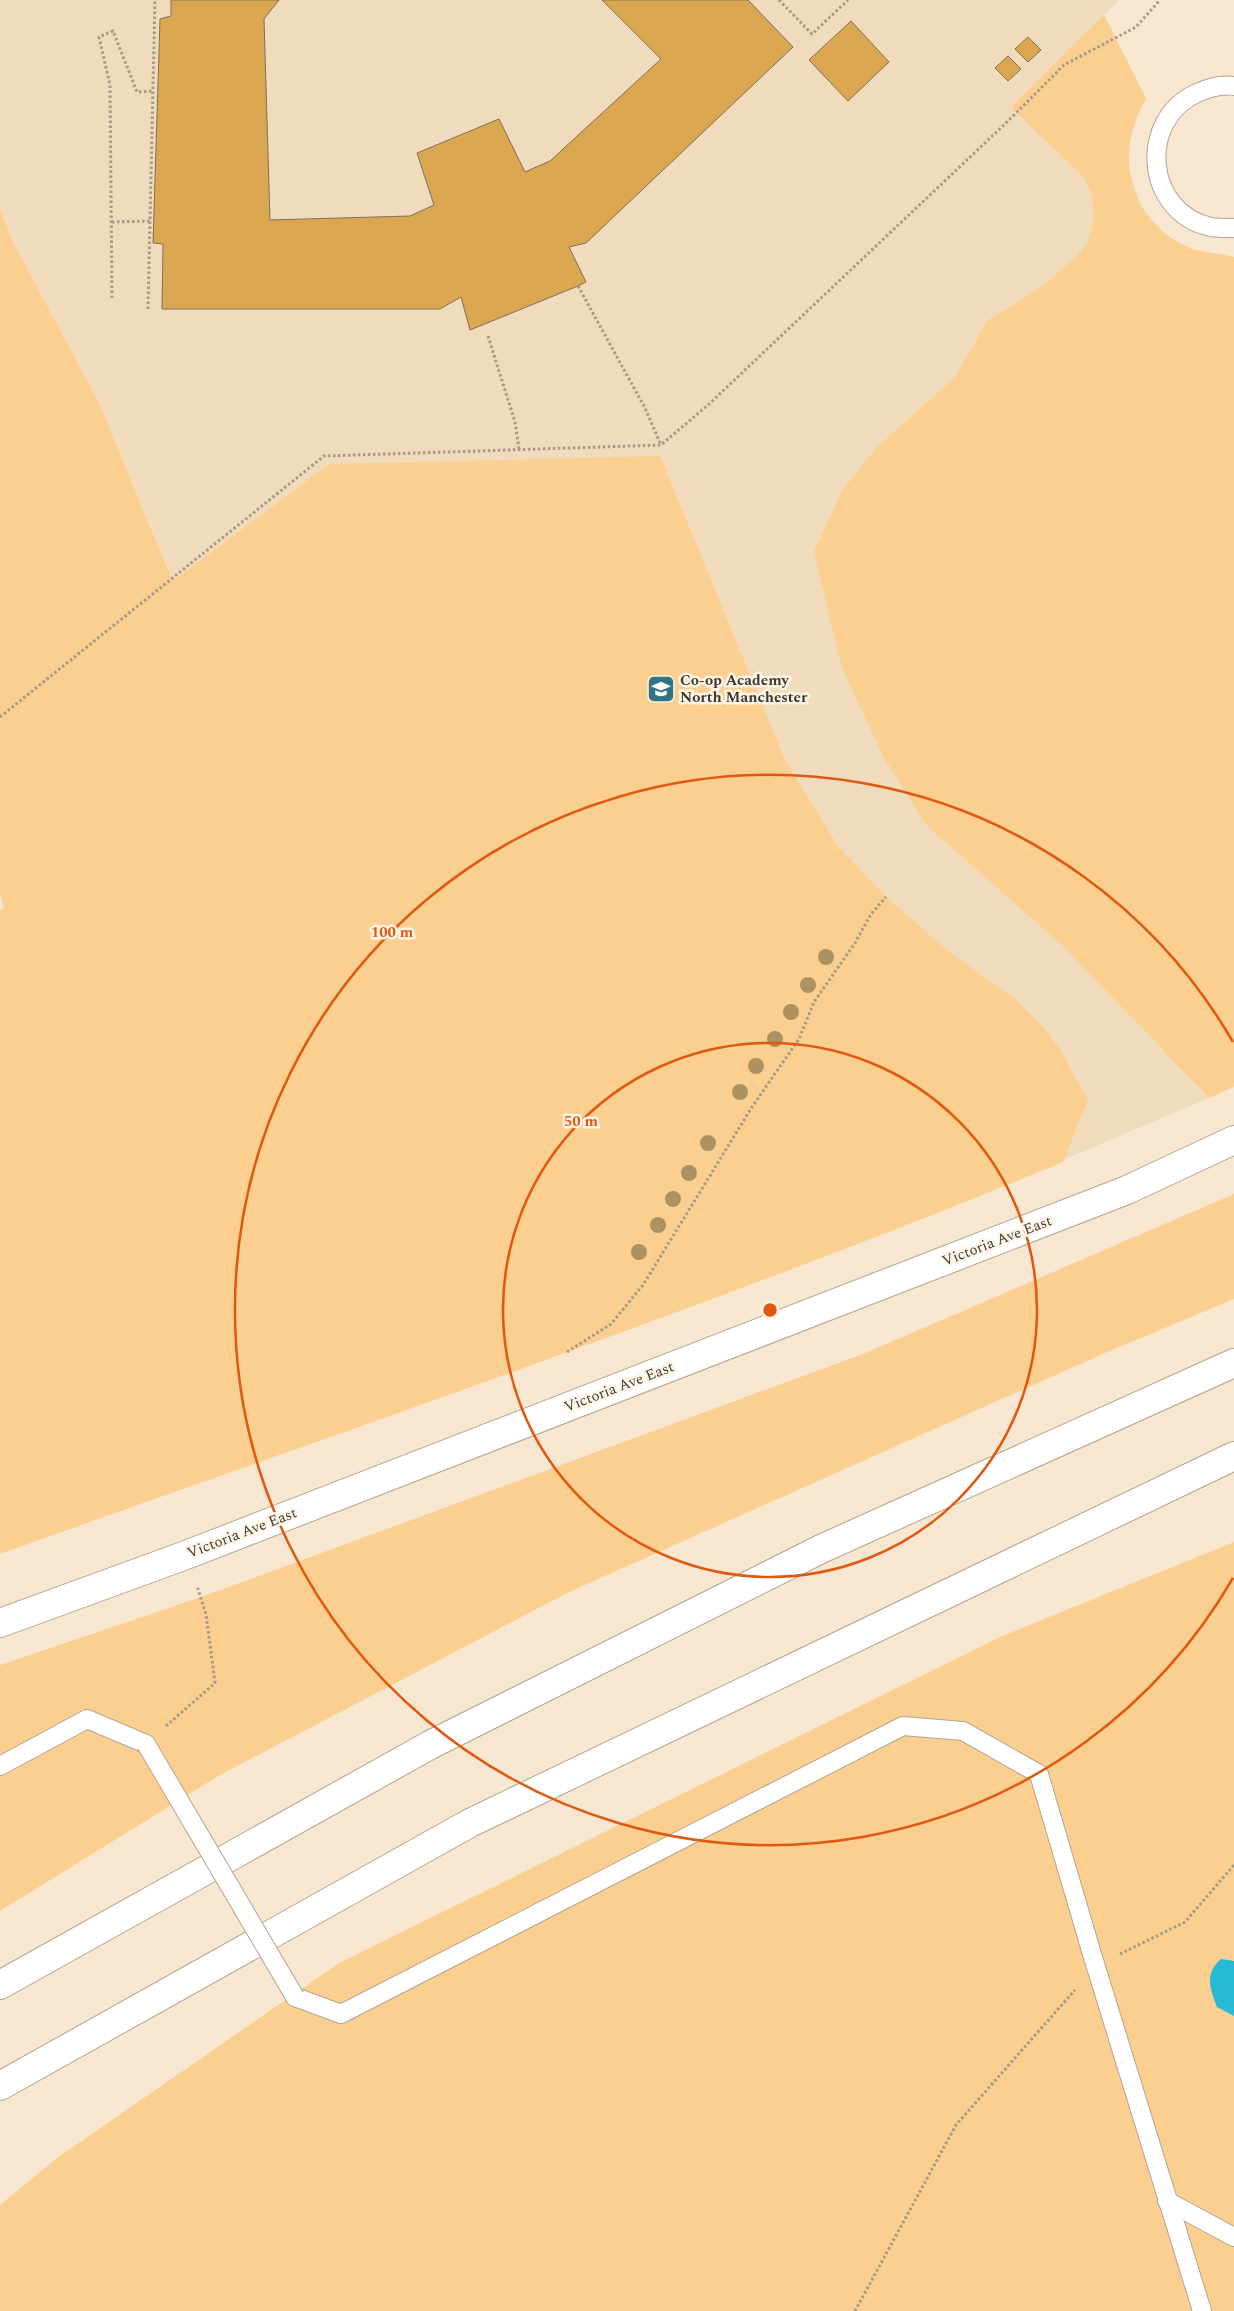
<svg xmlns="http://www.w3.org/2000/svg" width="1234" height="2311" viewBox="0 0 1234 2311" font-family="Spectral,serif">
<rect width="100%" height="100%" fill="#f7e7d0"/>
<!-- built -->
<polygon fill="#f0dbbd" points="0,0 1119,0 1104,15 1146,99 1134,123 1129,143 1129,170 1141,206 1164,233 956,376 877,447 843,489 927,826 1064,947 1209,1098 950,1208 183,603 99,403 11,238 0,207"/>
<!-- green -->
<g fill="#fbcf8f">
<path d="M1104 15 1146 99C1114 152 1127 219 1186 246 1202 254 1218 252 1234 257V1087L1209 1098 1064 947 927 826 884 758 842 668 814 552 843 489 877 447 956 376 987 321 1044 285 1077 256 1088 241 1094 219 1092 195 1084 178 1011 107Z"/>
<path d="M0 207 11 238 99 403 173 581 329 464 660 456 785 760 839 848 894 904 949 952 1015 999 1043 1027 1059 1048 1088 1100 1063 1162C714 1306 355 1427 0 1554V910L4 908 0 893Z"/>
<polygon points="1234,1194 1234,1299 1105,1353 569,1592 220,1775 0,1911 0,1665 207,1595 863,1354"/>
<polygon points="1234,1542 1234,2311 0,2311 0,2205 57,2158 339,1963 1000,1637"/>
</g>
<!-- water -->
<path fill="#28b9d5" d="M1221 1959 1234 1961V2016L1217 2007C1210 1988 1204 1974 1221 1959Z"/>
<!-- building -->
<g fill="#dba650" stroke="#7e705b">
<polygon points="171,0 279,0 264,19 270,220 410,216 434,205 417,153 499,119 525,172 550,161 661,59 602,0 748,0 793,47 586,243 569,247 586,282 578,286 470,330 461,297 440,309 162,309 163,244 153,243 160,19 171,16"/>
<polygon points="851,21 889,62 848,101 809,60"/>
<polygon points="1028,37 1041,50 1028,62 1015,49"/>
<polygon points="1008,56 1021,69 1008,81 995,68"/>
</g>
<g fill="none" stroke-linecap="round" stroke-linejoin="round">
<!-- lane casing -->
<g stroke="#b4a48e" stroke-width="20">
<g id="lane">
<path d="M1234 86C1222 84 1208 88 1197 93 1137 120 1145 213 1211 227 1218 228 1227 228 1234 228"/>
<polyline points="0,1766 87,1719 146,1744"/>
<polyline points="295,1997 341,2014 903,1726 963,1731 1039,1774 1092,1954 1202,2311"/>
<polyline points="1167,2201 1234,2237"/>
</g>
</g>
<!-- primary casing -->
<g stroke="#b4a48e" stroke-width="30">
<polyline id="primary" points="0,1623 186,1555 1127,1190 1234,1140"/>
</g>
<!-- highway casing -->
<g stroke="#b4a48e" stroke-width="30">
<g id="highway">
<polyline points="0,1985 430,1745 821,1549 1234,1363"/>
<polyline points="0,2086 470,1823 1234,1456"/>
</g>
</g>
<!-- path -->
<g stroke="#a59988" stroke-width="3" stroke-dasharray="2.5 2.5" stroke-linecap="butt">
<polyline points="779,0 812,34 848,0"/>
<polyline points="112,222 150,221"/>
<polyline points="578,286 645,408 661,445"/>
<polyline points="112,298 110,85 99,37 113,31 137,92 153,91"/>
<polyline points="148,309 155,0"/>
<polyline points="488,336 515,422 519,449"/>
<polyline points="0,717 324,456 661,445 708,405 1005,124 1064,65 1136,27 1160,0"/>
<polyline points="567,1352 611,1324 643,1285 752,1107 799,1039 814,1002 855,943 871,914 886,897"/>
<polyline points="166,1726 215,1683 206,1614 197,1586"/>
<polyline points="1120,1954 1185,1922 1234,1865"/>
<polyline points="855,2311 956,2125 1075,1990"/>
</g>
<!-- lane -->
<use href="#lane" stroke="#fff" stroke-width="18"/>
<!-- primary -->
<use href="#primary" stroke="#fff" stroke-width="28"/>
<!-- highway -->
<use href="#highway" stroke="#fff" stroke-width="28"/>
<!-- lane-bridge casing -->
<g stroke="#b4a48e" stroke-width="20" stroke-linecap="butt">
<polyline id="lane-bridge" points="146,1744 295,1997"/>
</g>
<!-- lane-bridge -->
<use href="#lane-bridge" stroke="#fff" stroke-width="18"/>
</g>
<!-- trees -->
<g fill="#ad9261">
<circle cx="826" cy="957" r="8"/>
<circle cx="808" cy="985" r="8"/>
<circle cx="791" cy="1012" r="8"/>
<circle cx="775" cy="1039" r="8"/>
<circle cx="756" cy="1066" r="8"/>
<circle cx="740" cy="1092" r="8"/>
<circle cx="708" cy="1143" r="8"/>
<circle cx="689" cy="1173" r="8"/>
<circle cx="673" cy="1199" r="8"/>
<circle cx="658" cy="1225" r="8"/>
<circle cx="639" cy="1252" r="8"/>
</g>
<!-- distance rings -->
<g fill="none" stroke="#e0570e" stroke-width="2.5">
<circle cx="770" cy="1310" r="267"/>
<path d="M1233 1578A535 535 0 1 1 1233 1042"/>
</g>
<!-- icons -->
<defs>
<g id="school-square" transform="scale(1.4375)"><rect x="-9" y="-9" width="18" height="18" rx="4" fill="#317585" stroke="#fff5e7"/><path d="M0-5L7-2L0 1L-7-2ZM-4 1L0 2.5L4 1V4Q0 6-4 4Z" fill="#fff"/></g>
</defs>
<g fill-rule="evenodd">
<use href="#school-square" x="661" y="689"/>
</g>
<g text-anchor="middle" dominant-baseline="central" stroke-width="5" stroke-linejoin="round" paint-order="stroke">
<!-- poi labels -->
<g font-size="15" font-weight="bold" fill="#3f3930" stroke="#fff5e7" text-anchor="start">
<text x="680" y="680">Co-op Academy<tspan x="680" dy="17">North Manchester</tspan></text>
</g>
<!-- street labels -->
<g font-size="15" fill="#3f3930" stroke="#fff5e7">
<text transform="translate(997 1241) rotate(-21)">Victoria Ave East</text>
<text transform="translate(619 1387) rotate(-21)">Victoria Ave East</text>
<text transform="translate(242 1533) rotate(-21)">Victoria Ave East</text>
</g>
</g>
<circle cx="770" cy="1310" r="8" fill="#e0570e" stroke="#fff5e7" stroke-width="2.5"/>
<g font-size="15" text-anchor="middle" font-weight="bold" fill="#e0570e" stroke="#fff5e7" stroke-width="5" stroke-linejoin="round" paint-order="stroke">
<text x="392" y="937">100 m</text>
<text x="581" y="1126">50 m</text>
</g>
</svg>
